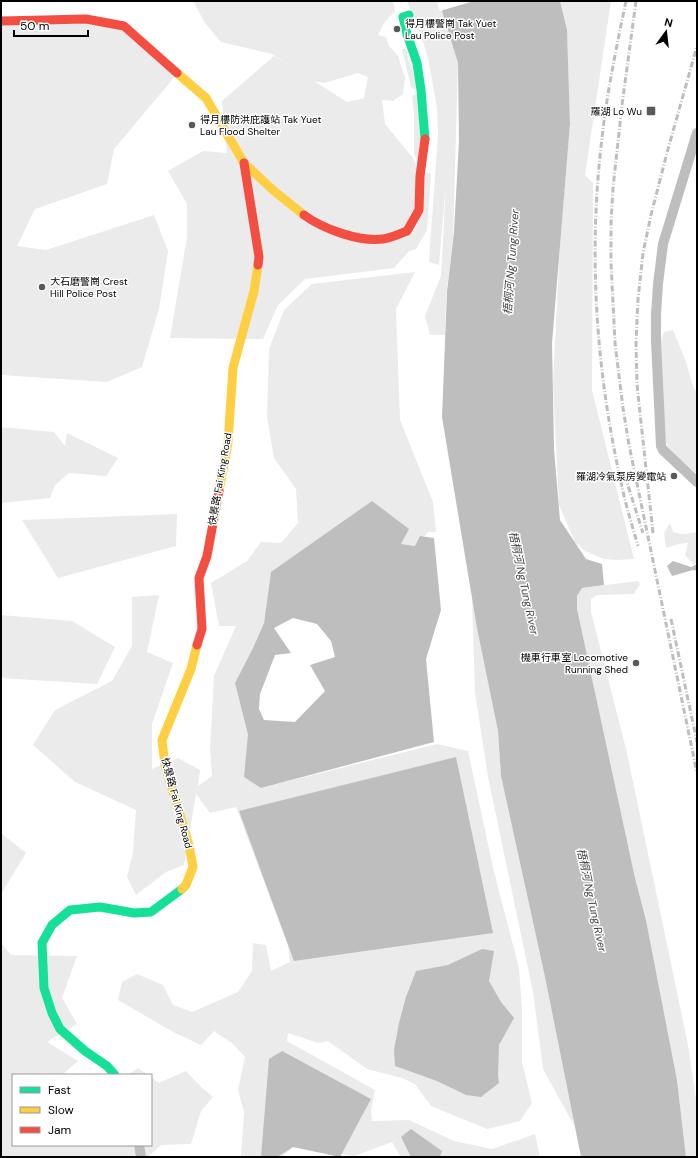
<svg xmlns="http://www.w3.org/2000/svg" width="698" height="1158" viewBox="0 0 698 1158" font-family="'DM Sans','Noto Sans SC',sans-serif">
<rect width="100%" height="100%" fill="#fff"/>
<!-- green -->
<g fill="#ebebeb" fill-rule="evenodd">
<path d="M193 1H393L395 11 384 23 378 35 386 37 389 46 398 56 405 78 403 94 393 101 382 100 385 124 413 158 418 170 431 174 427 230 416 249 409 251 394 268 305 279 278 305 263 339 170 338 187 237V204L168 171 203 151 227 153 222 101 274 56 289 65 272 54 221 42 205 23ZM358 73 368 77 364 98 347 102 314 81 324 83Z"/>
<polygon points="407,1 439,1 458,63 453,238 446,298 445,335 430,335 425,316 441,276 446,184 439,265 429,262 438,134 437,108 428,58 424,45"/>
<polygon points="560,1 611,1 585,175 593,183 592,390 634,559 617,560 604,559 585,551 575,542 559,505 553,383 560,244 570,124 567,34"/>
<polygon points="1,21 124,26 177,74 114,149 107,184 35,209 17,246 46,250 154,215 168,251 159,309 142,367 107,382 1,375"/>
<polygon points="402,49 405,49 406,50 418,89 413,89 411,87"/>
<polygon points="412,95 419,95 421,130 418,163 414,154 414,115"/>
<polygon points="415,272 396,309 400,420 433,502 436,532 428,532 415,546 401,544 271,572 264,623 253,648 235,683 261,788 437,744 468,751 494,872 519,968 522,1009 522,1062 532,1103 520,1121 487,1129 431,1106 415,1084 402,1078 367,1069 328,1041 318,1043 288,1033 287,1041 375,1090 371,1110 372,1121 409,1120 454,1141 492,1149 535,1134 540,1157 401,1157 392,1142 354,1156 293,1147 282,1157 241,1157 244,1112 238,1090 245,1057 232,1043 214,1031 201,1045 175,1033 118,1000 122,982 137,974 163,985 173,1005 192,1012 238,992 252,971 253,943 266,945 271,971 290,962 288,946 236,807 210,813 196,794 184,865 166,872 136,895 127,877 133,852 136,810 75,782 33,745 55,710 112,681 132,646 132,597 159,595 147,652 173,663 152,724 152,769 178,758 200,770 198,786 212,776 210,749 214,676 236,626 219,626 211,583 247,561 261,542 281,543 298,523 296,489 274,458 267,417 269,349 284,310 312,284"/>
<polygon points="673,330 685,359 694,389 697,392 697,474 669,450 666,442 657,355 664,332"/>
<polygon points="1,427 54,432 65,446 67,433 118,458 106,476 69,473 55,485 50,498 1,503"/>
<polygon points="177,514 176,546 58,578 22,520"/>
<path d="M670 523 673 532C682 535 688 534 697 532V562L694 565 685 555 688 543 679 544 666 548 664 533Z"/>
<polygon points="638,581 640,584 634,594 597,595 591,599 591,612 627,753 688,1045 697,1106 697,1157 686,1157 677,1080 646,920 635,878 577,611 577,596 582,588"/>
<polygon points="472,599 498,731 501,776 545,977 575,1127 543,1069 533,992 488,777 475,692"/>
<polygon points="1,615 72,621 115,647 97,684 1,678"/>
<polygon points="1,833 26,853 1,894"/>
<polygon points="1,943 11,955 77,956 62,998 77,1024 47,1042 78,1061 62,1075 13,1075 13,1145 151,1145 151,1077 159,1083 186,1071 201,1087 213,1097 201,1111 191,1144 161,1145 148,1157 1,1157"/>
<polygon points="138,1068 148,1075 128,1075"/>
</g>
<!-- water -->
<g fill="#bebebe" fill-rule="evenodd">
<polygon points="439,1 560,1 567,30 570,124 552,343 554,449 560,520 586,559 602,564 604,585 582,588 577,596 577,609 635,878 646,920 677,1080 686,1157 581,1157 545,977 501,776 498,731 477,628 442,417 447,292 454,232 459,141 458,63"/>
<path d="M372 501 409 529 401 544 415 546 420 536 434 538 441 610 426 659 434 742 261 788 244 777 248 735 235 683 253 648 264 623 271 572ZM293 618 317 624 331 641 335 657 310 665 325 691 295 722 264 720 259 709 260 694 275 655 291 653 274 628Z"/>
<polygon points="673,561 691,567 697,564 697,571 693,570 672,576 667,566"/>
<polygon points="456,757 493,933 294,961 239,811"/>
<polygon points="482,949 494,951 489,981 501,1002 514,1018 499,1045 498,1075 499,1083 481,1097 466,1095 437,1081 395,1066 394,1050 399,1023 406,997 416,971 448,965"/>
<polygon points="282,1051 371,1099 340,1157 293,1147 277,1157 261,1157 269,1059"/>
<polygon points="411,1129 442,1151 440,1157 411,1157 401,1137"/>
</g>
<!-- pier -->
<polygon fill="#fff" points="444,1 474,1 440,11 437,3"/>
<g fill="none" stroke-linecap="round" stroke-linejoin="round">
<!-- street -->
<g stroke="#bebebe" stroke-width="10">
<polyline points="697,133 663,244 658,284 656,314 656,341 661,446 663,450 697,482"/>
<polyline points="139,1145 141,1157"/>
</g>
<!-- fast -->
<g stroke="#16e098" stroke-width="9">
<polyline points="409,15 403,17 407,34 417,63 421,90 425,139"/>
<polyline points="115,1075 107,1066 85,1051 60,1029 52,1013 44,988 42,943 52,925 70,910 100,907 134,913 151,912 182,889"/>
</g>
<!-- slow -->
<g stroke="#ffcf43" stroke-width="9">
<polyline points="177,73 206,98 244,163 274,191 304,215"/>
<polyline points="219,491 228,443 233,368 254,291 258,265"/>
<polyline points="182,889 186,885 193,867 189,845 165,765 162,740 191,669 197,645"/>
</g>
<!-- jam -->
<g stroke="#f24e42" stroke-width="9">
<polyline points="1,21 86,19 124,26 177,73"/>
<polyline points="244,163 259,257 258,265"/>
<path d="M304 215C323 229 359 242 383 239 391 238 400 234 407 231L419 210 420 176 425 139"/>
<polyline points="197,645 202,629 199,578 207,556 219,491"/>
</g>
<!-- rail -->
<g stroke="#bebebe" stroke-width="3" stroke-dasharray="6 2 1 2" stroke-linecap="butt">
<path d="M626 1C616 49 606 97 601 147 588 262 597 379 623 491 627 510 633 528 638 546"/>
<polyline points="636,1 622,105 613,188 611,223 611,263 615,343 623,408 629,445 697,773"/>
<polyline points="625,476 643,533"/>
<polyline points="653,533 637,385 636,343 638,299 643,253 651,215 668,149 697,46"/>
<polyline points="671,619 697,742"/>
</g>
</g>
<!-- markers -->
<g fill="#595959" stroke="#fff" stroke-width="1.5">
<circle cx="397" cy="29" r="4"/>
<rect x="646" y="106" width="10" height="10" rx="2"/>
<circle cx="192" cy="125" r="4"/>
<circle cx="42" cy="287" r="4"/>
<circle cx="674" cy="476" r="4"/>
<circle cx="636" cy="663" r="4"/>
</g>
<g text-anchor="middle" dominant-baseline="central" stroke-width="3" stroke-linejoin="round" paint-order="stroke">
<!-- poi labels -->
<g font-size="10" fill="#000" stroke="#fff" text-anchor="start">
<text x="405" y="23">得月樓警崗 Tak Yuet<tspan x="405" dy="12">Lau Police Post</tspan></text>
<text x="642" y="111" text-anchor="end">羅湖 Lo Wu</text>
<text x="200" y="119">得月樓防洪庇護站 Tak Yuet<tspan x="200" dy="12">Lau Flood Shelter</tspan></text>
<text x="50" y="281">大石磨警崗 Crest<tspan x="50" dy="12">Hill Police Post</tspan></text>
<text x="666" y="476" text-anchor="end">羅湖冷氣泵房變電站</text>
<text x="628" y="657" text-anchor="end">機車行車室 Locomotive<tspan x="628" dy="12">Running Shed</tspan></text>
</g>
<!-- street labels -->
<g font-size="10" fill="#000" stroke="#fff">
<text transform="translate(220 479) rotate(-80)">快景路 Fai King Road</text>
<text transform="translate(177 803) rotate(75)">快景路 Fai King Road</text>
</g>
<!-- water labels -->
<g font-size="11" font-style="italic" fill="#434343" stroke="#fff">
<text transform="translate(511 262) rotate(-86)">梧桐河 Ng Tung River</text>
<text transform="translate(524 583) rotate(78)">梧桐河 Ng Tung River</text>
<text transform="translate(592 900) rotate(78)">梧桐河 Ng Tung River</text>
</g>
</g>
<!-- border -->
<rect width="698" height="1158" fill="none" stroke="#000000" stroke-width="4"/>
<!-- legend -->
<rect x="12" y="1074" width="140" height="72" fill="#ffffff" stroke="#999999"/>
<rect x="20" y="1087" width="20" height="6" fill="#16e098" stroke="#999999"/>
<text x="48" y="1094" font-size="12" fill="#000000">Fast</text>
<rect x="20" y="1107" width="20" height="6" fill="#ffcf43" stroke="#999999"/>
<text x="48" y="1114" font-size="12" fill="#000000">Slow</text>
<rect x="20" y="1127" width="20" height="6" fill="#f24e42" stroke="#999999"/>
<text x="48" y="1134" font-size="12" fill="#000000">Jam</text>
<!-- north arrow -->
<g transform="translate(666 32) rotate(15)" stroke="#ffffff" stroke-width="3" paint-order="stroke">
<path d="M0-3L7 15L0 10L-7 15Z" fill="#000000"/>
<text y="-6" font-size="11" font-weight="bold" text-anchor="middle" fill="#000000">N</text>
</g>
<!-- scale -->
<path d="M14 30v6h74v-6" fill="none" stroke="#000000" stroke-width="2"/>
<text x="20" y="30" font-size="12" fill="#000000" stroke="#ffffff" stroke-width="3" paint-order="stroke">50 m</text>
</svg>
